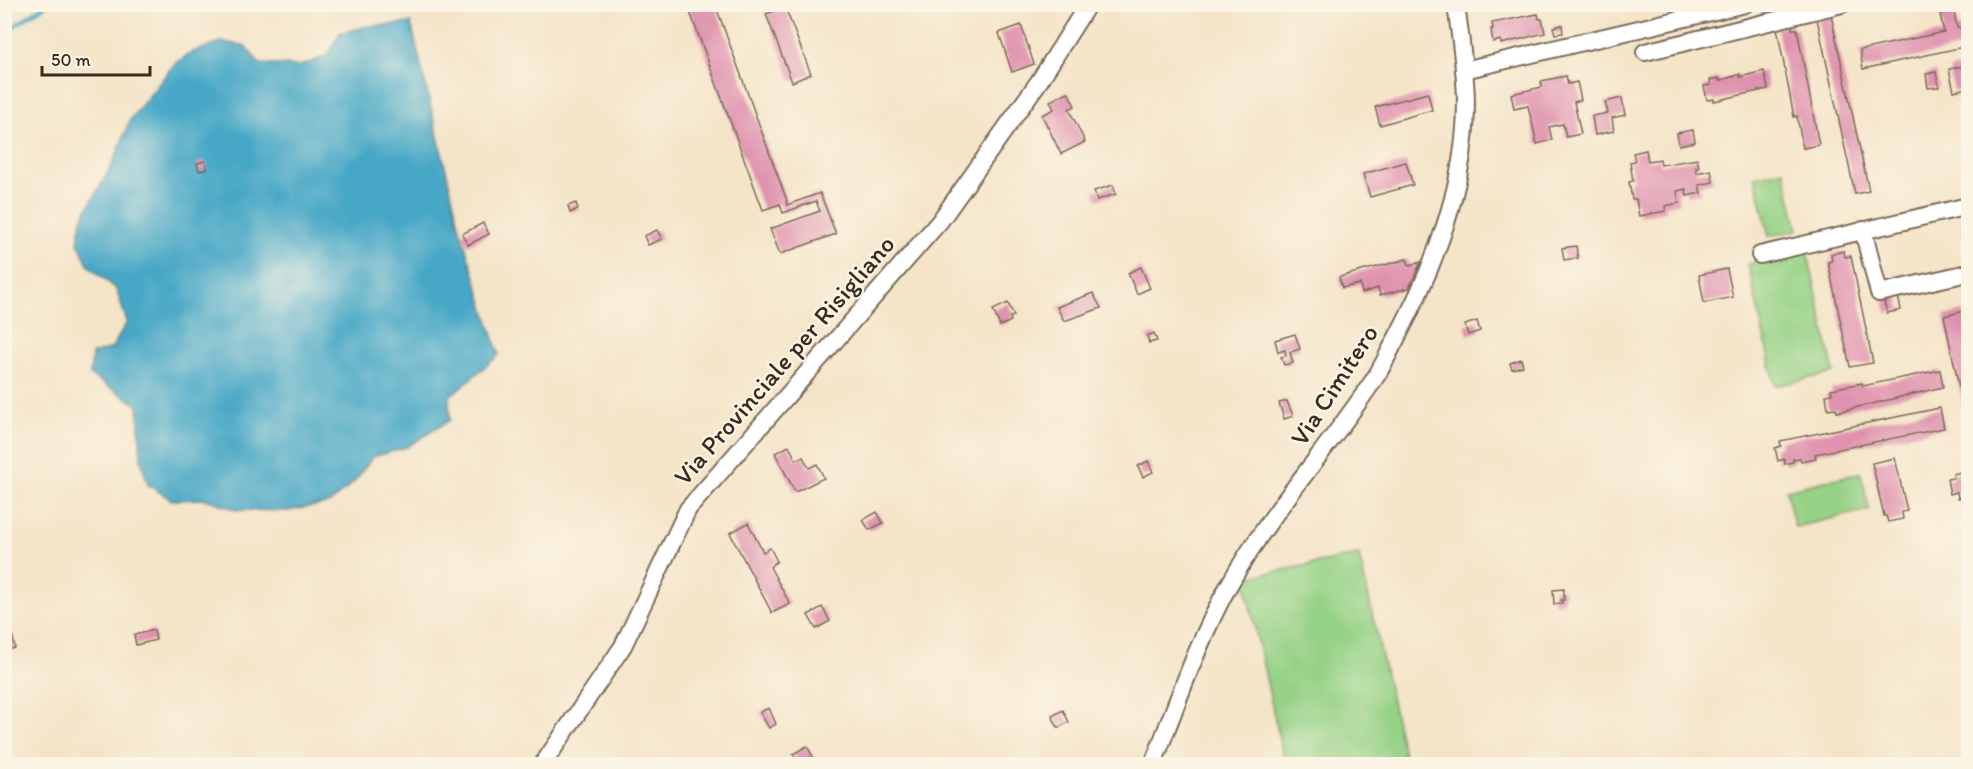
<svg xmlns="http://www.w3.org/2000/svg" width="1973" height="769" viewBox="0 0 1973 769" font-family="Itim,sans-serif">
<rect width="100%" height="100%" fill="#fcf5e5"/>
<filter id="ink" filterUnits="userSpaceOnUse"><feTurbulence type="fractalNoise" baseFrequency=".0167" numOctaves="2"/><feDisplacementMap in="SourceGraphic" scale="12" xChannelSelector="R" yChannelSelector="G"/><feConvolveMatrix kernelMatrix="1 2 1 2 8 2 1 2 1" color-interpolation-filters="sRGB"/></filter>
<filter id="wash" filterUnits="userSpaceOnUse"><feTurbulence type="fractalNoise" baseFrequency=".008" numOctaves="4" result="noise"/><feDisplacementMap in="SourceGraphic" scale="24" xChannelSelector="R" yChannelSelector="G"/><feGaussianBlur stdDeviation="1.35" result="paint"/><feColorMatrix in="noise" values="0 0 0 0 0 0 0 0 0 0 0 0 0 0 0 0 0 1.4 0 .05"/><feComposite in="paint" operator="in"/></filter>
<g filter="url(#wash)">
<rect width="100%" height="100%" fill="#f4e4c8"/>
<!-- green -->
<g fill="#96d286" stroke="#687e52" stroke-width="1.5">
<polygon points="1784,170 1798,230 1769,236 1755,177"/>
<polygon points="1807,251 1834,373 1775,386 1748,264"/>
<polygon points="1861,473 1869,510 1795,527 1786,490"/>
<polygon points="1359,555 1406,764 1285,764 1244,578"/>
</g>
<!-- water -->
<polygon fill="#47a7c6" stroke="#416872" stroke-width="1.5" points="411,23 460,229 499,355 449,397 450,420 407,447 373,457 354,482 330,503 288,511 237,510 206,499 172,500 148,485 141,460 138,405 90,375 92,354 112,348 127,322 116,289 89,266 78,243 82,218 113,163 130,120 175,63 193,52 221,42 244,45 260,64 300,66 327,56 340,33 368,26"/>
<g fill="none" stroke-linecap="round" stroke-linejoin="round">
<!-- stream -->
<polyline stroke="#47a7c6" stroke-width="4.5" points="4,33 47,4"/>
</g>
<g id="blocks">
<!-- building -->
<g fill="#df92ae">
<polygon points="687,4 715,4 787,201 786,202 787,205 820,193 836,234 780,254 770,229 820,211 816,201 783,213 780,204 763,210"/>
<polygon points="785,7 811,74 792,82 766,14"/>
<polygon points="1954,11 1957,28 1968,26 1968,46 1863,69 1860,50 1944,32 1940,14"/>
<polygon points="1538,14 1539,19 1542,19 1545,33 1501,44 1501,40 1493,42 1491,29 1493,29 1492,23"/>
<polygon points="1831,15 1869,191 1855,194 1817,19"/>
<polygon points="1021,25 1034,64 1012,72 999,33"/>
<polygon points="1562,25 1563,33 1555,34 1553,27"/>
<polygon points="1792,25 1792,29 1797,29 1819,145 1803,148 1797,116 1794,117 1777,28"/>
<polygon points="1968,65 1968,88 1954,91 1949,69"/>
<polygon points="1764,71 1768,89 1714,101 1714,99 1707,100 1704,86 1711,85 1710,80 1719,78 1719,81 1740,74 1740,77"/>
<polygon points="1936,72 1939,87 1928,88 1926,74"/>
<polygon points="1566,76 1568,84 1577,82 1581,100 1574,102 1581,134 1566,137 1563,124 1549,127 1552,140 1537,144 1528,106 1514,109 1511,94 1542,87 1541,81"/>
<polygon points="1068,92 1075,106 1069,109 1085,142 1061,154 1042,115 1054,109 1050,101"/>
<polygon points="1428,93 1432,110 1380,125 1375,107"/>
<polygon points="1622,98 1625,115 1612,118 1614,131 1595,135 1592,116 1608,113 1605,102"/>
<polygon points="1693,130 1695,142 1679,145 1677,133"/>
<polygon points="1646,150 1648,161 1660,159 1661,165 1697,159 1699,167 1696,167 1697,173 1711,170 1713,182 1699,185 1701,193 1687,196 1686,189 1677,191 1679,203 1665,206 1666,211 1639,216 1636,199 1632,199 1629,182 1633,181 1630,162 1635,161 1633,153"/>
<polygon points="205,161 207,169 199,171 197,163"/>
<polygon points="1406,162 1413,185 1370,197 1363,174"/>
<polygon points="1113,185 1116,194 1097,200 1094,191"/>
<polygon points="576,203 578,209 570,213 568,206"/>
<polygon points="483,223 489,234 468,245 462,234"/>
<polygon points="1968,223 1968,244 1965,244 1962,225"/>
<polygon points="657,230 662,239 648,245 644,236"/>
<polygon points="1576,246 1578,258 1564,260 1562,248"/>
<polygon points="1844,251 1845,257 1851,256 1873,363 1850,367 1828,262 1832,261 1831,254"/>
<polygon points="1407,259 1409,265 1421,262 1409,288 1380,295 1378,288 1362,293 1360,284 1342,288 1339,277"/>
<polygon points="1141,267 1150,288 1137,294 1128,273"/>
<polygon points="1727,269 1733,297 1704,303 1699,275"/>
<polygon points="1093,293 1101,308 1064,321 1057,307"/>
<polygon points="1898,296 1901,310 1887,313 1883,299"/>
<polygon points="1008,303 1014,316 1010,317 1011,321 1000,326 993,310"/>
<polygon points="1964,311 1968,333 1967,425 1944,316"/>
<polygon points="1477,321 1480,331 1468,335 1465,325"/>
<polygon points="1154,333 1157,341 1149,343 1147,336"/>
<polygon points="1295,334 1300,349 1290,352 1293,363 1284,365 1281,357 1286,356 1285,350 1278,352 1275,340"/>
<polygon points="1521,359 1523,366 1512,369 1510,363"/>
<polygon points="1940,370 1943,387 1837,412 1836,408 1828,409 1826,395 1832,394 1831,389 1862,383 1863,386"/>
<polygon points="1287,401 1293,416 1284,419 1279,403"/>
<polygon points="1940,408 1944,428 1815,454 1816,458 1801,461 1800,458 1793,459 1793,462 1785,464 1784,459 1778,461 1775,448 1781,446 1780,441"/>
<polygon points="789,446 796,460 803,457 809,468 817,464 824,478 795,492 775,453"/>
<polygon points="1895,458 1907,511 1902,512 1903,519 1888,522 1886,516 1884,516 1872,463"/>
<polygon points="1148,461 1153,472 1143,477 1138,466"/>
<polygon points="1968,470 1968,496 1958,498 1957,492 1950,494 1947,479 1954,478 1953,474"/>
<polygon points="877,512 883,523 869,530 863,520"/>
<polygon points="748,523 763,552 770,548 777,561 770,567 790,604 772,613 730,533"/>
<polygon points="1564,589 1564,600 1561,600 1562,603 1554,604 1553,590"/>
<polygon points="822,607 830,621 816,629 808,615"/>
<polygon points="154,630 156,640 136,645 134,635"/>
<polygon points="12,634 15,648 4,651 4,637"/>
<polygon points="769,708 776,724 769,728 760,712"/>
<polygon points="1063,710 1069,722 1058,728 1052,716"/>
<polygon points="807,746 817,764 799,764 793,754"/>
</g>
</g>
</g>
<g filter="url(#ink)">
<use href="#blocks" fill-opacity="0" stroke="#7c6b5a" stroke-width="1.5"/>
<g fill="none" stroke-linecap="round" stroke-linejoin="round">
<!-- minor casing -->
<g stroke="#7c6b5a" stroke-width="20">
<g id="minor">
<polyline points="1645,52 1842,4"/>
<polyline points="1464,70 1745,4"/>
<polyline points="1863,230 1879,293 1968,273"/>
<polyline points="1760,255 1968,206"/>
<polyline points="543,764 623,646 688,509 940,221 1040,80 1088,4"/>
<path d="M1153 764C1177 704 1198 641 1229 585 1270 512 1327 450 1373 381 1382 368 1388 354 1395 341 1433 270 1466 186 1466 104 1466 71 1460 37 1456 4"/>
</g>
</g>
<!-- minor -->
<use href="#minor" stroke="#fff" stroke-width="16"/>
</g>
</g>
<g text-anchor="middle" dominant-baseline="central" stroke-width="4.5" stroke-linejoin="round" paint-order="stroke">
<!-- street labels -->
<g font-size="26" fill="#3b2a1e" stroke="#fcf5e5">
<text transform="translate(784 360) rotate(-49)">Via Provinciale per Risigliano</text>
<text transform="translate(1334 385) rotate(-57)">Via Cimitero</text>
</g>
</g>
<!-- margin -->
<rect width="1973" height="769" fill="none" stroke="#fcf5e5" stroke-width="24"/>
<!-- scale -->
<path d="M42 66v9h108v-9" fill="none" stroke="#3b2a1e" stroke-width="3"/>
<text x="51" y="66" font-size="18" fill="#3b2a1e" stroke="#fcf5e5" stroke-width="4.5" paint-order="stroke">50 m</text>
</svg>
